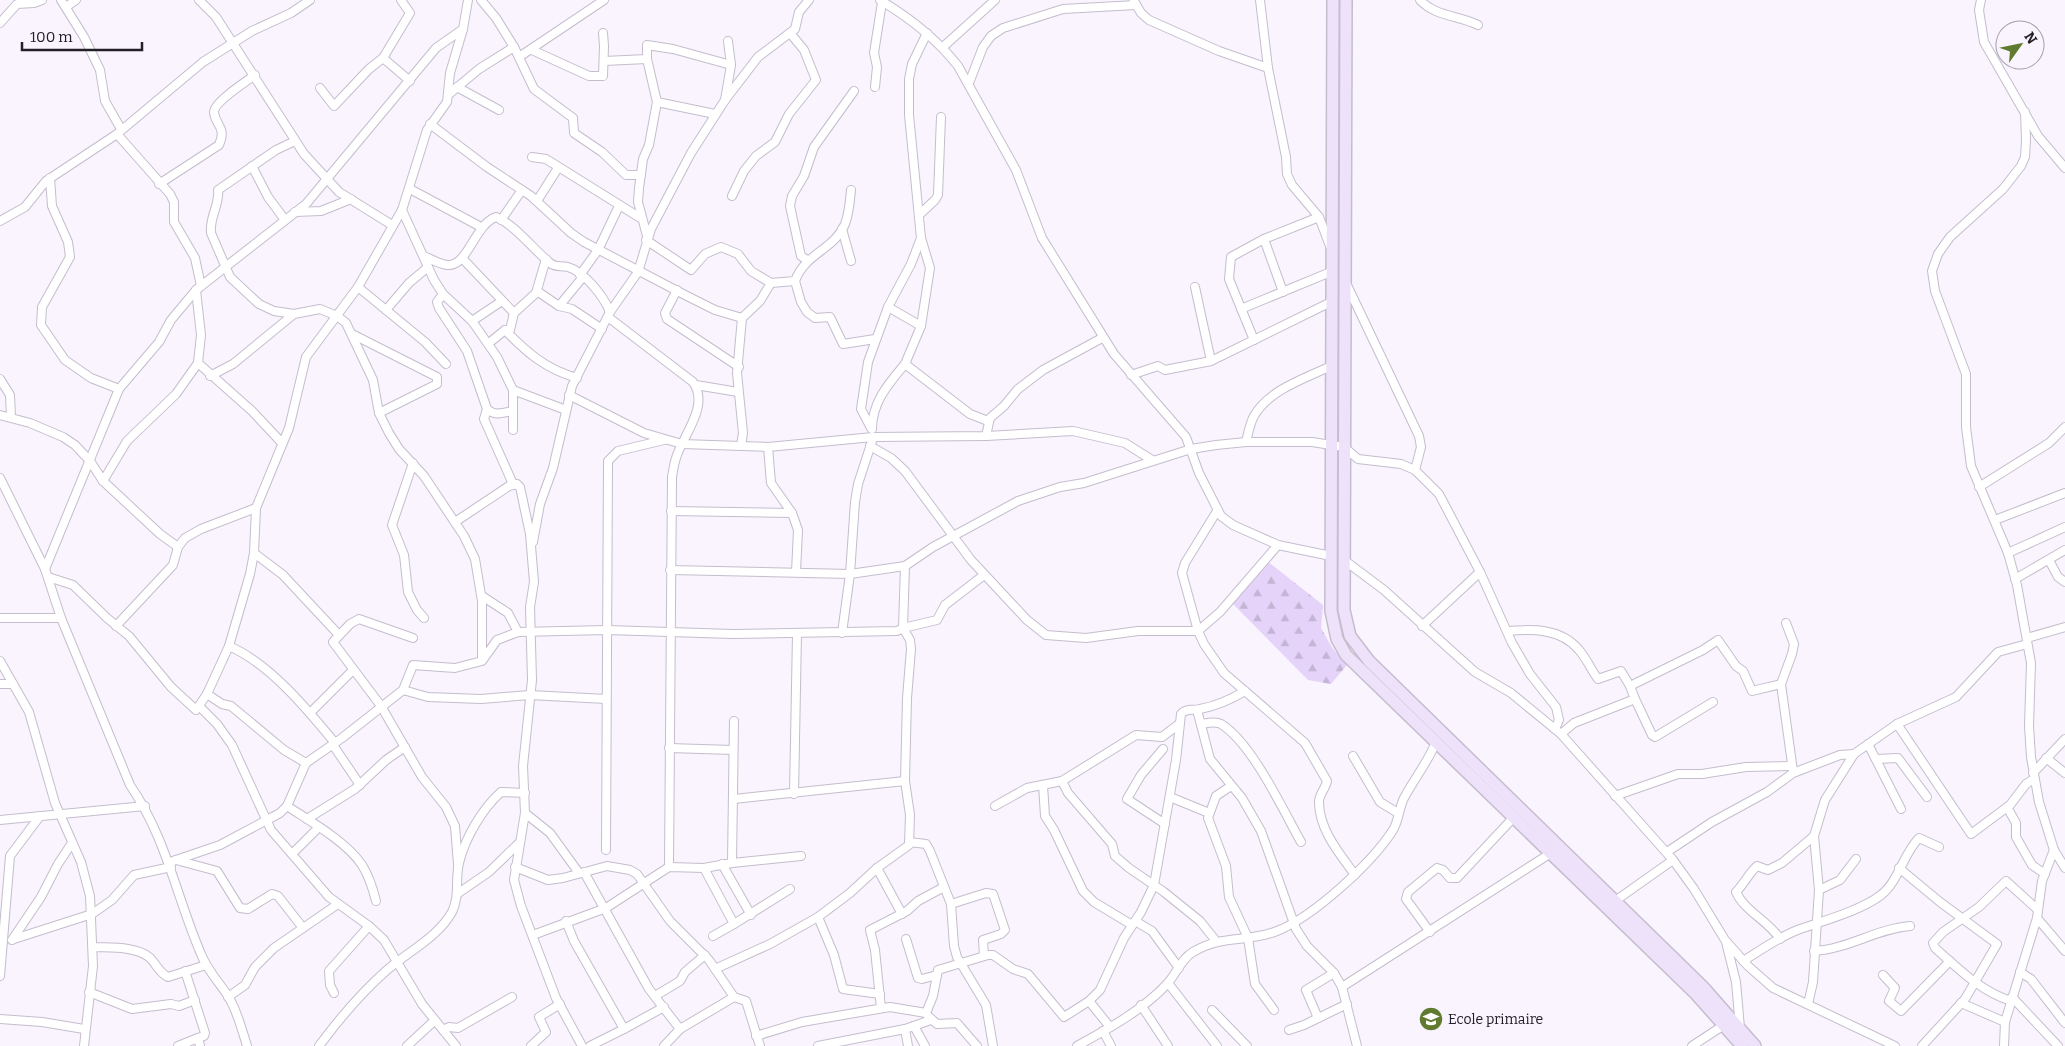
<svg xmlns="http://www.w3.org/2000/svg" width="2065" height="1046" viewBox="0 0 2065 1046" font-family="Bitter,serif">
<defs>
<pattern id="forest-firs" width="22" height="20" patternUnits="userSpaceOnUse" patternTransform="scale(1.25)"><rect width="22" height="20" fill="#e5d3f9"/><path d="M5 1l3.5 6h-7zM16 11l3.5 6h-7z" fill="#c4b5d5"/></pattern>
</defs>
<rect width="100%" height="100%" fill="#f9f4fe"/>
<!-- forest -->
<polygon fill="url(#forest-firs)" points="1267,561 1323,605 1321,628 1333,649 1347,665 1331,684 1308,680 1231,602"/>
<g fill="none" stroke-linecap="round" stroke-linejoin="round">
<!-- street casing -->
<g stroke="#c5bdcd" stroke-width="10">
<g id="street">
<polyline points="61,0 84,37 100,70 105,101 121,129"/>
<polyline points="199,0 216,17 304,154 339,192 392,225"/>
<polyline points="468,0 463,29 450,73 447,102 427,130 402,210 434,280 443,294 472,321 497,357 513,390 513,430"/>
<polyline points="481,0 496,18 514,47 534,89 573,118 574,133 602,152 626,175 641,175"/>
<path d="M880 0C910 18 936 38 958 66L1016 170 1042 238 1114 354 1186 437 1199 473 1221 516 1233 525 1278 545 1331 556"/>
<polyline points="1260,0 1268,68 1286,157 1287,174 1292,185 1319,217 1330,246"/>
<path d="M1420 0C1436 17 1458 15 1478 25"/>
<polyline points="1981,0 1979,10 1984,42 2038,136 2065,168"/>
<polyline points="1134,1 1141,13 1149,20 1219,51 1268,68"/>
<polyline points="66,7 76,0"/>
<polyline points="0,23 17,4 34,3 42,0"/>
<polyline points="943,47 995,0"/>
<polyline points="532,50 589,76 603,76 604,46 603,33"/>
<polyline points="519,57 604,0"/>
<polyline points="383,58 410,81"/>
<polyline points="604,61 647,59"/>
<polyline points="969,83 983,47 991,36 1003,28 1063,9 1136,5"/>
<polyline points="457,87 499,110"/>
<polyline points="875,87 877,67 874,53 882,2"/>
<polyline points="320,88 334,106 369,69 383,58 410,13 401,0"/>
<polyline points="448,95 479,69 514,47"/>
<polyline points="725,100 731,65 728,41"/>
<polyline points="657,102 715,114"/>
<polyline points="430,124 487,167 531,196 571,233 584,242 685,295 715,310 742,318"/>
<polyline points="117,134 170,194 174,202 174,222 195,258 201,286"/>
<path d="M295 141 276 150 218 190C220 205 209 217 211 233L230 277 259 304 274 311 294 314 320 309 337 316 346 323 373 380 379 413 389 433 399 449 424 476 464 536 475 559 482 601V659"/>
<polyline points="532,157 546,159 642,219"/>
<polyline points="252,166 268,197 285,220"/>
<polyline points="50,178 52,206 68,242 70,257 42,307 41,325 65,360 91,378 119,389"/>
<path d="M159 184 219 145C227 126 215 126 214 112 214 102 247 81 255 75"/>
<polyline points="410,189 481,227"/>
<polyline points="732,196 744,171 756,156 775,142 789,114 816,80 804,50 790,33"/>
<polyline points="537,201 558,168"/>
<polyline points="295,212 321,211 351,199"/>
<polyline points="920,214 935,200 938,195 941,117"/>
<polyline points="501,220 522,190"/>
<polyline points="0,221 25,207 46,181 117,134 203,62 252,31 291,13 310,0"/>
<polyline points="842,229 851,261"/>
<polyline points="647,236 638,202 639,188 643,159 649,145 657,102 647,59 647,45 673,49 731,65"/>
<polyline points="921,238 930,268 921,326 905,364 970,414 988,421"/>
<polyline points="1264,239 1283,292"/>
<path d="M646 240 691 270 705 254 721 247 738 254 751 271 771 283 795 281C805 253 834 250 845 224 849 214 850 201 851 190"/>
<path d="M424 256C431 259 439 264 447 265 468 267 474 225 496 217 514 224 534 250 550 263 556 268 561 265 568 267 585 272 604 297 610 312"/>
<polyline points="462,258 514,313"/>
<polyline points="807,260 801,256 790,206 792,196 804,176 814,147 854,91"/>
<polyline points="580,275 598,250 619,206"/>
<polyline points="795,281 801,302 807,312 815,318 830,317 843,344 875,339"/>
<polyline points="1346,283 1419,436 1421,447 1415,470 1439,494 1480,572 1512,643 1530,674 1556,707 1559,720 1555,729"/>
<polyline points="358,287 425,342 446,364"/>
<polyline points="677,290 665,313 667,319 739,367"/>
<polyline points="537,291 559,306 572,309 602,329"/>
<path d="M443 294 437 302 439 308 467 351 487 409C494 416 503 413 512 411"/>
<polyline points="559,306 583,277"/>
<polyline points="888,307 921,326"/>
<polyline points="1241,309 1333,271"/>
<polyline points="386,310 409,283 428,267"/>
<path d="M608 317 693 382C710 406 683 435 676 458 674 464 673 471 672 477L669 867"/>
<polyline points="472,321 502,301"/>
<path d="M505 330C527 353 546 369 577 378"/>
<polyline points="352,334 437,377 437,384 379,413"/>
<polyline points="1254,340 1229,279 1231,257 1264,239 1319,217"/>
<polyline points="489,343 505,330 510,330 514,313 536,293 546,259"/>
<polyline points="1211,361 1333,301"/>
<polyline points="198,363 252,411 282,443"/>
<polyline points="1131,375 1158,366 1165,370 1211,361 1195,287"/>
<polyline points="210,376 233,364 294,314"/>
<polyline points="0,379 10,395 11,417"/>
<polyline points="696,385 738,392"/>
<polyline points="513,390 566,410"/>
<polyline points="569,395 644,433 682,444 768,447 873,437 986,436 990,418 1004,406 1018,389 1043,370 1102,338"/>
<polyline points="487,409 484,419 513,484"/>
<polyline points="0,415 30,423 63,437 75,445 90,461 103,481 160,534 178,547"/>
<polyline points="871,428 861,409 868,362 888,307 911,264 921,238 909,115 909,79 912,64 927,33"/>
<path d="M872 429C872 402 889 383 905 364"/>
<polyline points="986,436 1073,431 1125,443 1152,460"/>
<path d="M1246 442C1248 434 1250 423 1254 416 1269 389 1307 378 1333 365"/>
<polyline points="741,446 743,433 737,373 742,318 760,301 771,283"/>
<polyline points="870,446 891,458 905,471 971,560 1027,620 1046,635 1086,638 1138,631 1198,631 1220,612 1278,545"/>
<polyline points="768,447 771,483 792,513 798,530 796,572"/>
<polyline points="413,463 392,525 404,555 408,592 417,610 424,618"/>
<path d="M0 478 45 569 61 618 130 785C167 839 176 896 201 954 207 970 219 982 228 996 237 1010 242 1030 247 1046"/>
<polyline points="103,481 127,441 176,394 198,363 201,335 196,290"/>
<polyline points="1979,487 2049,443 2065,427"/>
<polyline points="671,511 792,513"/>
<path d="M1217 511 1185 563 1182 573 1198 631 1204 644 1224 673 1305 743 1327 781C1326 788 1319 794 1319 802 1319 830 1340 854 1355 875"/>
<polyline points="1995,520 2065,493"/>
<polyline points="455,522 509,486 517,484 520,487 530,534 534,582 530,607 532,680 523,766 525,813 514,880 521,906 556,998 582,1046"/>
<polyline points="533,542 540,504 553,468 572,386 610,312 638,272 651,229 691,153 725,100 758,57 795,29 799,12 809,0"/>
<polyline points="254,553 283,575 339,635"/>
<polyline points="2008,553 2065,527"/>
<polyline points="1344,560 1384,590 1475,672 1511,693 1561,734 1673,860 1694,889 1725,940 1748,966 1773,988 1895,1046"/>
<polyline points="2049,560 2058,577 2065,582"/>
<polyline points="45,569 119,389 159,342 171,320 196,290 306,204 436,48 463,29"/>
<polyline points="670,570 850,574 905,566 933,547 1018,501 1060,487 1084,483 1191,449 1216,445 1246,442 1312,442 1344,447 1358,459 1401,464 1415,470"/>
<polyline points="48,577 73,585 107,618 129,636 171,687 196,710 207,694 229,646 250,574 254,553 256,508 289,428 306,357 358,287 402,210"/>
<polyline points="2015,579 2065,550"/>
<polyline points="482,596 508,613 518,632"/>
<polyline points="0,618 61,618"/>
<polyline points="1786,623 1794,644 1792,654 1781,684 1793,771"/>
<polyline points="116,626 173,565 178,547 185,538 201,529 256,508"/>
<polyline points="1422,626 1480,572"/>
<path d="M1507 631C1532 629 1561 628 1579 650 1587 659 1591 670 1598 679L1621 671 1630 686"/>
<polyline points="842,633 850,574 855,502 858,484 872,441"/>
<polyline points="413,638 359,619 350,624 333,642 381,706 422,777 446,807 455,826 458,864"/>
<polyline points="2027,638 2065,627"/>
<path d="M229 646C270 664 307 709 335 743"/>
<polyline points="0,661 29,712 55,803 81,862 90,896 93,966 84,1046"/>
<polyline points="0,684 13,684"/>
<polyline points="403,690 428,697 481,699 530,695 606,699"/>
<polyline points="207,694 222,704 231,706 284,750 306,763"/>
<polyline points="1635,699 1630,686 1703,650 1718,640 1736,666 1743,671 1752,691 1781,684"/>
<polyline points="199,706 217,724 232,745 271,830 329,897 369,926 384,940 422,1004 456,1046"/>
<polyline points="1197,710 1210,759 1242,798 1261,831 1296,929 1307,946 1334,973 1342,987 1357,1046"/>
<polyline points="310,713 353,670"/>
<path d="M1202 724C1208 723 1215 721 1221 724 1252 743 1283 810 1301 842"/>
<polyline points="1897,724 1971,834 2010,805 2026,784 2034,779"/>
<polyline points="1561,734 1574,723 1635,699 1652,735 1655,737 1713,702"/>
<polyline points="1868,744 1901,809"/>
<polyline points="333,745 360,785"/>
<polyline points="669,748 733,750"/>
<polyline points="1163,749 1141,775 1127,799 1165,824"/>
<polyline points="1353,756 1380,802 1398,813"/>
<polyline points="2046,758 2065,773"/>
<polyline points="1876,759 1898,758 1927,797"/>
<polyline points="2033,773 2065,739"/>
<polyline points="1062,781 1068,793 1112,844 1115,856 1129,868 1164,892 1200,921 1216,941"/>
<polyline points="1043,785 1045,816 1054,830 1083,891 1094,902 1132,925"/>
<polyline points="1231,786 1216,796 1208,818 1226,866 1229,897 1248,938 1255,984 1274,1010"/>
<polyline points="794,794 797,634"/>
<polyline points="1615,796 1678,774 1702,774 1746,767 1792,766"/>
<polyline points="1170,797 1209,813"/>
<polyline points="734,799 905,781"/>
<path d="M287 806C310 821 347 842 362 865 369 876 373 889 376 901"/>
<polyline points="995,806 1027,788 1062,781 1136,735 1162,737 1179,724"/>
<polyline points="2007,807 2016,823 2016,837 2032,865 2045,874"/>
<polyline points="525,813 550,833 579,873"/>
<polyline points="307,819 355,789 386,760 405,747"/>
<polyline points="0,820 145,806"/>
<polyline points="909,842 926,844 930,851 951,904 954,946 957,957 986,1005 993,1046"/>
<polyline points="606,850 608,461 618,451 664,440"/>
<polyline points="2054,850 2065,868"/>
<polyline points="1667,852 1712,822 1767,792 1793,773 1840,755 1854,754 1897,724 1956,697 1998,652 2027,644"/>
<polyline points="292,854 318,828"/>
<polyline points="176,860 217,871 240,908 248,909 272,894 278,896 303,928"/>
<polyline points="170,862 220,845 280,813 287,806 306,763 342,738 403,690 413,665 455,668 482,661 497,640 518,632 607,630 733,634 897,631 903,628 937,620 945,605 984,575"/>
<polyline points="732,863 734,721"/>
<polyline points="722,864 751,915"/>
<polyline points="515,867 548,880 563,878 607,866 630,870 637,874 670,921 709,960 734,997 746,1001 760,1046"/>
<polyline points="704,868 734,924 713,936"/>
<polyline points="877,868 902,914"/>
<polyline points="1899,868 1940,902 1997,944 1965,999 1922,1046"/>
<polyline points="584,872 649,989 680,1029 734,997"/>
<polyline points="1819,890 1840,880 1856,859"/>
<polyline points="457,894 489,872 520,842"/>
<polyline points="1615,901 1673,860"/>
<polyline points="951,904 986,893 993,894 1005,930 1001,934 983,940 984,956"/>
<polyline points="818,917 834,955 843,989 880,994"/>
<polyline points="2037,918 2065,951"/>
<polyline points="566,921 574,941 624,1029 590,1046"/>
<polyline points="1135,921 1152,931 1179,968"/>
<polyline points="734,924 790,889"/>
<polyline points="1430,932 1406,899 1408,892 1437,868 1443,870 1450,878 1457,878 1514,817"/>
<polyline points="533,935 606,908 669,867 704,868 732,863 801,856"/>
<polyline points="14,939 92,914 112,900 134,875 171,867"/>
<polyline points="906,939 918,978 922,979 937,975"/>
<path d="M1780 939C1768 920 1745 912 1736 892 1744 884 1749 873 1757 866L1768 870 1782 863 1814 836"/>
<polyline points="12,940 41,897 58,864 72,843"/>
<polyline points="1726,942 1736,982 1740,1028"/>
<path d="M93 947C110 948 135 946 149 957 156 963 158 972 168 977L206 965"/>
<path d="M1814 951C1848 949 1876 929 1910 926"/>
<path d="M1743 961C1761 950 1780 936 1800 929 1823 921 1862 910 1881 895 1899 881 1903 854 1919 838L1939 847"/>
<polyline points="715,969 770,944 818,917 850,893 877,868 909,845 910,815 905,781 907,698 911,649 910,640 903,628 905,566"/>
<polyline points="185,971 205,1033 204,1036 198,1038"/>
<polyline points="2020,972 2031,979 2065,1023"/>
<polyline points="1883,975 1895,988 1889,1001 1901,1011 1950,961"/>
<polyline points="0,976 10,856 40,816"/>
<polyline points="1168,983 1217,1046"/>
<polyline points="1342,987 1551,853"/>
<polyline points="89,992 132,1009 171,1004 179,1006 195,1000"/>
<polyline points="334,993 330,985 329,971 369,926"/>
<polyline points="655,996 680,981 685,972 705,955"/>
<polyline points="228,997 245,985 255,967 274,948 338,904"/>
<polyline points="2012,997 2058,1046"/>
<polyline points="1089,1001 1110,1027"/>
<path d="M2011 1001C1980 991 1959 969 1935 948L1933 943 1943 932 1979 907 2006 881 2038 910"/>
<polyline points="1961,1003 2005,1022"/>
<polyline points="1808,1004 1813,982 1819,890 1814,836 1825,800 1854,754"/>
<polyline points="1141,1005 1168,1046"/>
<polyline points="881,1008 875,950 870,930 907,911 918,901 944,887"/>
<polyline points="1212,1010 1247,1046"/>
<polyline points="928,1016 937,1024 957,1023 977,1046"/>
<polyline points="1318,1018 1306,990 1334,973"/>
<polyline points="0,1019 42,1022 84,1029"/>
<polyline points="914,1026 925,1046"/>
<polyline points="624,1029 664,1007"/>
<polyline points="905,1029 908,1046"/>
<polyline points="443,1030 449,1027 458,1028 512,997"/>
<polyline points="1289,1030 1304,1025 1347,1004"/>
<polyline points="1103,1031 1111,1046"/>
<path d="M756 1036 802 1022 890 1007 926 1013 933 996 938 970 988 955H993L1013 969 1028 974 1064 1017 1089 1001 1100 990 1124 938 1141 912 1154 885 1176 760 1181 714C1186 708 1192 711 1200 709 1216 706 1230 700 1245 691"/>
<polyline points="178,1046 198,1038 200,1046"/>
<path d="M319 1046C339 1019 362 992 387 970 409 951 438 937 452 912 460 896 455 879 459 863 465 838 482 809 501 792L525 793"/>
<polyline points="407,1046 434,1021"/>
<polyline points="531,1046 546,1032 539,1017 560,1004"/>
<polyline points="664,1046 680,1029"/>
<polyline points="818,1046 905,1029 931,1020"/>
<path d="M1077 1046C1108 1029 1143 1010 1167 984 1177 973 1181 959 1193 952 1223 934 1247 943 1277 931 1313 917 1372 863 1393 830 1399 820 1399 808 1404 798 1414 779 1428 762 1436 742"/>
<polyline points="1692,1046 1724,1025"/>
<polyline points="2004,1046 2005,1022 2037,918 2042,881 2054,850 2039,802 2031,757 2029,726 2031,663 2017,585 2008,553 1971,466 1966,427 1966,374 1935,291 1932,271 1938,254 1950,237 2003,189 2021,166 2025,157 2026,140 2025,112"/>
</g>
</g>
<!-- secondary casing -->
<g stroke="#c5bdcd" stroke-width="14">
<g id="secondary">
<polyline points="1333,0 1331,611 1337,639 1346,655 1696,994 1742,1046"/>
<polyline points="1346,0 1344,610 1350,636 1369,661 1703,987 1755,1046"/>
</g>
</g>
<!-- street -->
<use href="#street" stroke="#fff" stroke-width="8"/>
<!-- secondary -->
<use href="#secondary" stroke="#eee2fb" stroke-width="11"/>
</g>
<!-- icons -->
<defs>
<g id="school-disc" transform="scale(1.25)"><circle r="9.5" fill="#607b30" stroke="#f9f4fe"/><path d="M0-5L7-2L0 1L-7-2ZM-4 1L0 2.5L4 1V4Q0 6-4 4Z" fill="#fff"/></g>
</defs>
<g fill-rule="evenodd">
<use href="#school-disc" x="1431" y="1019"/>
</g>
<g text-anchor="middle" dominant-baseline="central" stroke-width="4" stroke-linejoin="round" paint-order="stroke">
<!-- poi labels -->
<g font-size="14" fill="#222026" stroke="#f9f4fe" text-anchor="start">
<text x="1448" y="1019">Ecole primaire</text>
</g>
</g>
<!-- north arrow -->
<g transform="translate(2020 45) rotate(57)"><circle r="24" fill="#f9f4fe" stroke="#a39fa8"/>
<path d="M0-4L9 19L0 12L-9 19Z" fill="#607b30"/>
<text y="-8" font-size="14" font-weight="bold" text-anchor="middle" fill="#222026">N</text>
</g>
<!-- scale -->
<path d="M22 42v8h120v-8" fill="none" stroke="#222026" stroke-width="2.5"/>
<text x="30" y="42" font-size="15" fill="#222026" stroke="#f9f4fe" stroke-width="4" paint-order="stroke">100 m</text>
</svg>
